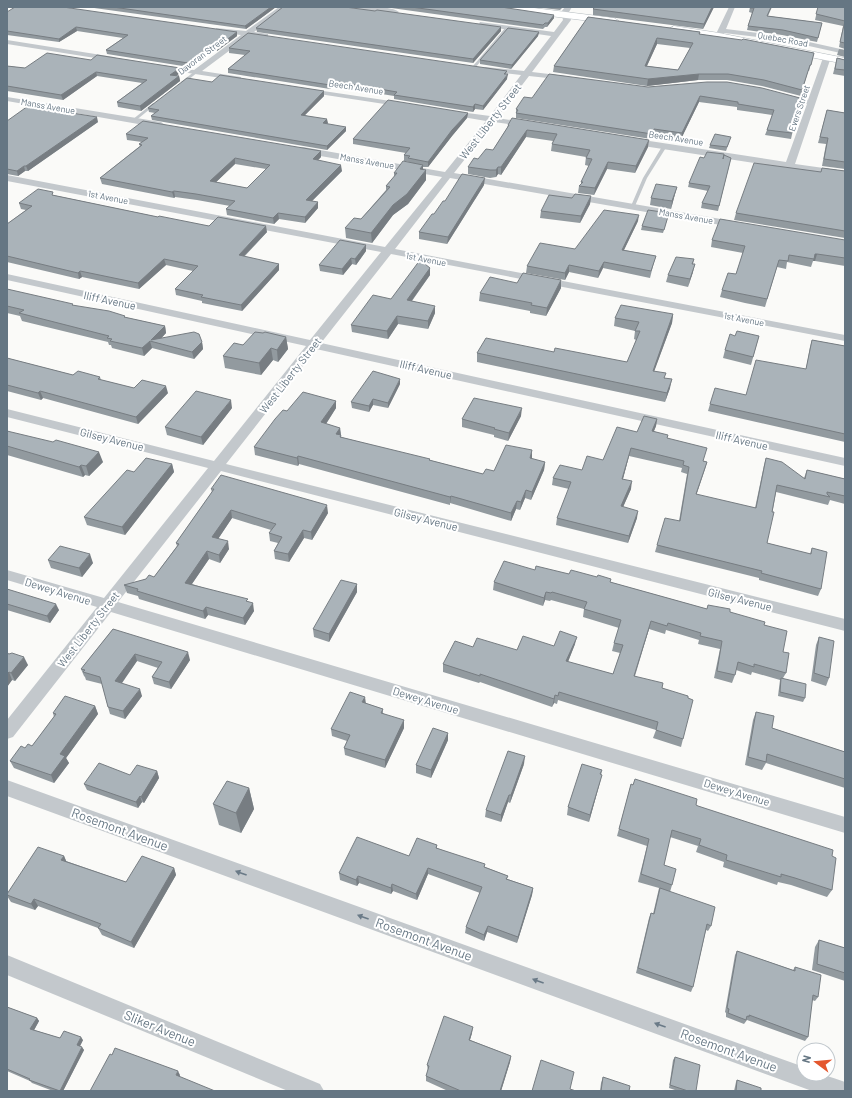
<svg xmlns="http://www.w3.org/2000/svg" width="852" height="1098" viewBox="0 0 852 1098" font-family="Barlow,sans-serif">
<rect width="100%" height="100%" fill="#fafaf8"/>
<g fill="none" stroke-linecap="round" stroke-linejoin="round">
<!-- secondary casing -->
<g stroke="#b3babf" stroke-width="1">
<g id="secondary">
<polygon points="497,7 526,7 614,18 619,21 614,24 502,10"/>
<polygon points="674,26 719,33 845,58 845,64 719,39 670,31 669,29"/>
</g>
</g>
<!-- lane -->
<g fill="#c3c8cc" fill-rule="evenodd">
<polygon points="506,27 509,28 475,68 473,68 473,66"/>
<polygon points="195,71 198,72 183,84 181,84 181,82"/>
<polygon points="153,103 156,104 134,122 132,122 132,120"/>
<polygon points="663,145 667,146 647,178 635,206 631,207 631,206 643,178"/>
</g>
<!-- street -->
<g fill="#c3c8cc" fill-rule="evenodd">
<polygon points="279,7 286,7 254,32 268,34 268,38 249,36 202,71 241,77 241,81 162,69 158,67 162,65 194,70 241,35 216,32 216,28 246,31"/>
<path d="M352 7C363 7 390 5 399 12L395 14 355 9Z"/>
<polygon points="565,7 572,7 569,12 571,20 532,72 566,76 570,78 566,80 529,76 497,118 531,123 532,125 531,127 494,122 454,173 738,222 741,223 743,225 741,227 738,228 450,178 395,249 845,335 845,341 391,254 321,343 845,458 845,466 316,349 226,464 845,619 845,631 221,471 118,602 845,817 845,833 111,612 13,737 7,739 7,720 97,607 7,580 7,570 104,598 208,468 7,417 7,409 214,461 306,346 7,280 7,274 310,340 381,252 7,181 7,175 385,247 442,177 303,153 299,150 300,148 303,147 445,172 486,121 445,114 444,112 445,110 490,116 521,75 488,71 484,69 485,67 524,71 551,36 483,26 479,24 480,22 554,32 563,20 561,12"/>
<polygon points="729,7 735,7 726,29 782,36 845,50 845,54 782,40 724,33 722,38 716,38 715,36"/>
<polygon points="7,40 114,57 118,59 114,61 7,44"/>
<polygon points="824,55 827,55 831,57 795,164 845,171 845,177 630,144 626,141 630,138 786,162 807,104 778,97 777,95 781,93 808,100"/>
<polygon points="303,88 404,103 408,105 404,107 306,92 303,92"/>
<polygon points="7,97 161,122 165,125 161,128 7,101"/>
<path d="M7 780 804 1067V1074C821 1074 829 1076 845 1082V1091H812L7 796Z"/>
<polygon points="7,955 320,1084 324,1091 288,1091 7,975"/>
</g>
<!-- secondary -->
<use href="#secondary" fill="#fff" fill-rule="evenodd"/>
</g>
<!-- wall -->
<g fill="#929a9f" fill-rule="evenodd">
<polygon points="87,7 276,7 246,29"/>
<polygon points="384,7 501,7 554,18 547,27 545,27 543,29"/>
<polygon points="535,7 563,7 560,10"/>
<polygon points="595,7 714,7 703,29 593,15 593,9"/>
<polygon points="750,7 772,7 768,16 822,23 817,42 782,35 747,30 748,26 752,13 749,12"/>
<polygon points="818,7 845,7 845,49 839,47 843,26 815,20"/>
<polygon points="7,12 237,32 237,36 217,51 211,50 189,67 107,54 106,50 123,38 77,31 59,42 7,35"/>
<path d="M588 17 700 32V34L814 53 809 71H808L801 96 762 86 727 80H698L647 86 553 72 554 66ZM657 44 690 48 678 70 647 66Z"/>
<polygon points="501,27 501,31 473,63 257,32 256,28"/>
<polygon points="539,32 538,36 511,69 480,64 480,60"/>
<polygon points="229,48 507,71 506,74 507,79 483,110 475,109 473,112 394,99 394,96 333,86 330,89 228,73 228,69 245,55 229,53"/>
<polygon points="839,49 845,50 845,57 837,55"/>
<polygon points="837,58 845,60 845,76 833,74"/>
<polygon points="7,66 25,68 180,73 176,76 179,76 180,81 141,111 118,107 117,102 142,83 97,76 63,100 7,91"/>
<polygon points="212,82 324,91 324,96 305,115 328,123 327,124 346,131 327,150 152,120 151,116 155,113 149,112 148,108"/>
<polygon points="648,87 800,98 791,139 765,135 767,130 772,115 737,110 737,107 699,102 681,139 654,135 651,139 516,118 516,109 532,98"/>
<polygon points="827,110 845,113 845,169 822,166 826,144 818,143"/>
<polygon points="468,113 467,118 452,136 428,167 423,167 423,169 426,180 408,204 393,215 372,243 346,238 345,228 361,219 386,190 386,186 394,177 394,173 409,162 404,161 404,155 406,153 353,144 353,139"/>
<polygon points="7,121 98,122 28,171 25,171 18,176 7,174"/>
<polygon points="508,125 648,147 635,173 607,169 594,195 578,193 579,186 581,184 581,182 589,166 585,165 586,157 551,151 552,144 553,141 526,137 501,175 498,174 496,177 490,178 468,174 468,167 478,159 493,150 507,128"/>
<path d="M126 134 321 157 318 160 342 171 312 201 318 208 305 223 279 219 274 224 227 215 226 209 230 206 197 200 175 197 174 198 102 184 100 178 140 146 139 144 142 142 127 140ZM235 164 266 169 247 188 216 182Z"/>
<polygon points="730,140 726,151 709,148 710,145"/>
<polygon points="704,158 731,158 718,211 701,208 702,203 708,191 688,187 689,183"/>
<polygon points="822,168 845,171 845,238 734,220 736,213 821,172"/>
<polygon points="484,185 447,244 419,239 419,232 445,201"/>
<polygon points="677,187 675,194 671,209 650,205 651,198"/>
<polygon points="53,195 158,217 209,226 267,232 244,257 279,264 279,270 242,311 202,303 202,301 176,295 175,289 193,271 166,265 139,289 82,277 79,279 7,262 7,224 26,210 21,209 19,203"/>
<polygon points="591,196 590,204 580,223 540,218 541,211 572,198"/>
<polygon points="669,213 663,233 641,230 642,226"/>
<polygon points="638,221 624,250 656,256 654,262 650,278 603,268 598,278 569,272 565,280 526,273 527,266 575,249"/>
<polygon points="712,240 845,240 845,266 815,261 813,261 811,267 787,262 786,269 777,267 765,307 745,303 720,297 722,290 736,274 743,253 711,247"/>
<polygon points="366,251 356,265 352,264 343,275 320,271 319,265"/>
<polygon points="694,259 693,264 693,272 688,287 666,282 668,275"/>
<polygon points="430,268 430,275 412,301 435,313 428,329 398,324 388,339 352,332 351,325 391,299"/>
<polygon points="561,280 561,288 546,316 530,313 530,311 479,301 480,293 517,283"/>
<polygon points="7,289 74,306 165,326 166,333 161,338 202,342 203,349 194,359 152,348 144,356 112,348 111,345 109,345 108,342 22,321 20,316 7,313"/>
<polygon points="673,314 672,323 654,371 665,378 670,388 665,402 477,362 477,353 554,352 627,362 636,340 634,339 635,331 614,326 615,318"/>
<polygon points="263,333 286,337 288,349 278,362 273,360 261,375 225,368 223,356"/>
<polygon points="735,336 759,336 751,365 723,358 725,350"/>
<polygon points="812,340 845,346 845,442 708,411 710,404 746,395 806,369 810,347"/>
<polygon points="7,358 73,375 100,377 101,380 134,388 168,393 138,424 43,398 41,400 7,391"/>
<polygon points="400,384 388,408 373,405 369,412 352,408 351,402"/>
<polygon points="336,401 336,408 326,424 340,428 341,437 483,474 494,471 531,459 545,462 544,470 531,500 525,498 520,510 516,509 511,521 450,503 450,505 299,464 298,466 255,455 254,447 287,411"/>
<polygon points="232,408 203,445 167,435 165,427"/>
<polygon points="521,416 508,441 494,437 494,435 462,427 462,419"/>
<polygon points="657,419 656,426 654,431 668,439 703,461 707,462 696,495 755,508 764,465 766,458 804,478 807,470 845,479 845,504 830,500 828,505 776,492 767,543 810,554 812,548 821,589 818,596 759,580 759,578 655,552 657,545 679,521 687,474 681,472 682,468 629,456 623,479 631,489 623,507 637,518 628,543 556,525 557,518 569,489 552,485 553,478 582,470 603,460 637,432"/>
<polygon points="7,431 103,462 89,476 85,475 83,477 7,455"/>
<polygon points="172,464 174,472 125,535 87,525 84,517"/>
<polygon points="211,489 328,513 312,540 304,538 289,562 275,559 274,551 278,543 270,541 269,533 271,530 232,518 218,539 229,549 220,563 209,559 192,584 248,602 254,611 245,625 208,615 205,619 139,599 138,596 127,593 124,585 154,577 177,546 176,543 212,492"/>
<polygon points="48,560 93,563 82,577 51,568"/>
<polygon points="535,570 569,574 610,582 707,609 730,612 764,625 783,652 786,673 783,678 805,698 803,702 778,696 780,680 752,672 751,675 736,670 735,675 732,683 714,678 720,649 698,644 699,640 666,630 665,634 649,629 635,676 662,688 688,698 683,739 681,747 653,738 656,730 558,700 557,704 554,703 552,707 480,682 479,683 443,672 443,664 473,647 517,650 554,646 575,644 568,662 613,674 620,653 612,651 614,643 619,628 583,617 584,609 551,600 550,601 545,600 543,606 493,590 494,582"/>
<polygon points="357,584 357,592 329,642 314,637 313,629"/>
<polygon points="7,589 59,610 50,623 7,610"/>
<polygon points="113,629 190,660 171,689 154,684 152,677 158,668 137,661 121,683 142,696 125,719 110,714 108,707 102,684 86,680 85,677 84,676 81,669"/>
<polygon points="819,637 829,678 826,686 811,681 816,645"/>
<polygon points="7,653 28,665 15,681 12,680 7,687"/>
<polygon points="365,703 383,709 383,713 404,728 385,768 345,755 344,748 347,741 332,736 331,729"/>
<polygon points="95,706 98,714 66,758 69,763 54,783 14,768 10,761 25,748 32,746 54,717 53,713"/>
<polygon points="756,712 772,728 845,752 845,788 766,763 762,770 745,765 753,720"/>
<polygon points="448,733 448,740 431,778 416,773 416,765"/>
<polygon points="524,764 510,803 508,802 501,822 485,817 486,810"/>
<polygon points="602,770 600,782 589,822 567,815 568,807"/>
<polygon points="157,771 159,778 144,803 142,802 138,808 87,790 84,784"/>
<polygon points="631,784 696,805 698,806 832,856 832,890 827,897 791,885 778,882 777,885 723,867 724,862 696,852 698,846 670,837 664,865 672,885 670,892 711,926 708,931 706,930 693,987 691,992 636,973 649,918 651,913 653,914 659,888 638,882 647,846 617,836"/>
<polygon points="249,788 254,809 241,833 219,825 213,804"/>
<polygon points="437,845 437,848 508,876 507,879 533,888 532,895 517,943 487,932 484,941 465,933 466,927 480,893 428,874 417,900 393,891 391,894 359,883 357,886 340,880 339,873 409,856"/>
<polygon points="64,856 66,861 126,882 174,868 176,875 134,948 102,935 98,928 38,906 35,910 11,902 7,896 7,894"/>
<polygon points="819,940 845,948 845,981 812,970 815,947"/>
<polygon points="737,951 793,970 795,967 818,997 815,1001 812,1000 808,1037 805,1041 747,1020 744,1024 726,1017 726,1013 725,1012 735,955"/>
<polygon points="7,1007 37,1018 39,1021 34,1030 60,1038 83,1040 80,1046 84,1050 63,1091 53,1091 32,1083 30,1081 7,1071"/>
<polygon points="472,1033 470,1040 511,1056 510,1062 501,1091 448,1091 426,1081 426,1076 428,1071 427,1065"/>
<polygon points="675,1057 696,1091 678,1091 669,1088 673,1060"/>
<polygon points="603,1077 629,1091 600,1091 601,1083"/>
<polygon points="737,1080 761,1091 734,1091 736,1082"/>
</g>
<!-- shaded-wall -->
<g fill="#777d82">
<polygon points="271,7 276,7 246,29 245,26"/>
<polygon points="712,7 714,7 703,29 704,24"/>
<polygon points="554,15 554,18 547,27 548,23"/>
<polygon points="76,27 77,31 59,42 59,39"/>
<polygon points="501,27 501,31 473,63 473,59"/>
<polygon points="237,32 237,36 217,51 217,47"/>
<polygon points="539,32 538,36 511,69 512,65"/>
<polygon points="657,38 657,44 644,72 645,66"/>
<polygon points="210,46 211,50 189,67 188,63"/>
<polygon points="180,68 180,73 171,80 170,75"/>
<polygon points="96,72 97,76 63,100 61,95"/>
<polygon points="508,74 507,79 483,110 483,106"/>
<polygon points="699,74 698,80 647,86 648,79"/>
<polygon points="179,76 180,81 141,111 140,106"/>
<polygon points="333,81 333,86 330,89 330,85"/>
<polygon points="324,91 324,96 301,119 301,115"/>
<polygon points="700,96 699,102 681,139 682,133"/>
<polygon points="475,104 475,109 473,112 473,107"/>
<polygon points="468,113 467,118 452,136 428,167 428,162 452,130"/>
<polygon points="97,117 98,122 28,171 26,166"/>
<polygon points="327,119 328,123 323,128 323,123"/>
<polygon points="346,127 346,131 327,150 327,146"/>
<polygon points="654,129 654,135 651,139 652,134"/>
<polygon points="527,130 526,137 501,175 501,167"/>
<polygon points="649,140 648,147 635,173 636,166"/>
<polygon points="321,151 321,157 313,165 313,159"/>
<polygon points="235,158 235,164 211,187 210,181"/>
<polygon points="608,162 607,169 594,195 595,188"/>
<polygon points="341,165 342,171 307,206 306,200"/>
<polygon points="423,165 423,174 426,170 426,180 408,204 393,215 372,243 371,233"/>
<polygon points="24,166 25,171 18,176 17,171"/>
<polygon points="498,167 498,174 496,177 496,170"/>
<polygon points="485,178 484,185 447,244 448,237"/>
<polygon points="677,187 675,194 671,209 672,201"/>
<polygon points="174,191 175,197 174,198 172,192"/>
<polygon points="591,196 590,204 580,223 581,216"/>
<polygon points="318,202 318,208 305,223 305,217"/>
<polygon points="278,213 279,219 274,224 273,218"/>
<polygon points="639,215 638,221 621,256 622,250"/>
<polygon points="266,226 267,232 239,261 239,255"/>
<polygon points="366,245 366,251 356,265 355,259"/>
<polygon points="815,254 817,254 815,261 813,261"/>
<polygon points="351,258 352,264 343,275 342,269"/>
<polygon points="164,259 166,265 139,289 138,283"/>
<polygon points="604,262 603,268 598,278 599,271"/>
<polygon points="279,264 279,270 242,311 241,305"/>
<polygon points="695,264 693,272 688,287 690,279"/>
<polygon points="569,265 569,272 565,280 565,273"/>
<polygon points="430,268 430,275 407,307 407,300"/>
<polygon points="80,271 82,277 79,279 78,273"/>
<polygon points="561,280 561,288 546,316 547,308"/>
<polygon points="435,306 435,313 428,329 428,321"/>
<polygon points="673,314 672,323 651,380 653,371"/>
<polygon points="397,316 398,324 388,339 387,331"/>
<polygon points="165,326 166,333 157,343 151,340"/>
<polygon points="286,337 288,349 278,362 277,350"/>
<polygon points="150,341 152,348 144,356 142,348"/>
<polygon points="202,342 203,349 194,359 192,352"/>
<polygon points="271,348 273,360 261,375 259,363"/>
<polygon points="400,379 400,384 388,408 388,403"/>
<polygon points="672,379 670,388 665,402 667,393"/>
<polygon points="166,386 168,393 138,424 136,417"/>
<polygon points="40,391 43,398 41,400 38,393"/>
<polygon points="373,399 373,405 369,412 369,406"/>
<polygon points="231,400 232,408 203,445 201,437"/>
<polygon points="336,401 336,408 322,430 321,422"/>
<polygon points="522,408 521,416 508,441 509,433"/>
<polygon points="657,419 656,426 651,438 652,431"/>
<polygon points="340,428 342,443 336,434"/>
<polygon points="631,448 629,456 621,486 622,479"/>
<polygon points="532,450 532,458 529,466 530,458"/>
<polygon points="99,452 103,462 89,476 86,466"/>
<polygon points="298,456 299,464 298,466 297,458"/>
<polygon points="545,462 544,470 531,500 532,492"/>
<polygon points="707,462 705,469 694,502 696,494"/>
<polygon points="172,464 174,472 125,535 122,527"/>
<polygon points="81,465 85,475 83,477 79,467"/>
<polygon points="632,481 631,489 620,514 621,506"/>
<polygon points="526,490 525,498 520,510 521,502"/>
<polygon points="451,496 450,503 450,505 450,497"/>
<polygon points="517,501 516,509 511,521 511,513"/>
<polygon points="327,505 328,513 312,540 311,532"/>
<polygon points="231,510 232,518 214,545 212,537"/>
<polygon points="638,511 637,518 628,543 629,536"/>
<polygon points="303,530 304,538 289,562 288,554"/>
<polygon points="228,541 229,549 220,563 219,555"/>
<polygon points="207,551 209,559 187,591 185,583"/>
<polygon points="90,554 93,563 82,577 79,568"/>
<polygon points="357,584 357,592 329,642 329,634"/>
<polygon points="546,592 545,600 543,606 544,598"/>
<polygon points="253,603 254,611 245,625 243,618"/>
<polygon points="56,604 59,610 50,623 47,616"/>
<polygon points="206,607 208,615 205,619 203,611"/>
<polygon points="651,621 649,629 632,683 634,676"/>
<polygon points="577,637 575,644 565,669 566,661"/>
<polygon points="188,652 190,660 171,689 169,682"/>
<polygon points="135,654 137,661 118,689 115,681"/>
<polygon points="24,657 28,665 15,681 11,673"/>
<polygon points="9,672 12,680 7,687 7,674"/>
<polygon points="140,689 142,696 125,719 123,711"/>
<polygon points="555,695 554,703 552,707"/>
<polygon points="365,697 366,704 362,702"/>
<polygon points="95,706 98,714 66,758 69,763 54,783 51,775 60,754"/>
<polygon points="404,720 404,728 385,768 385,760"/>
<polygon points="448,733 448,740 431,778 431,770"/>
<polygon points="525,756 524,764 510,803 511,795"/>
<polygon points="157,771 159,778 144,803 141,797"/>
<polygon points="602,775 600,782 589,822 590,815"/>
<polygon points="249,788 254,809 241,833 236,813"/>
<polygon points="509,795 508,802 501,822 501,815"/>
<polygon points="140,796 142,802 138,808 136,802"/>
<polygon points="64,856 67,863 61,860"/>
<polygon points="174,868 176,875 134,948 131,942"/>
<polygon points="428,868 428,874 417,900 416,894"/>
<polygon points="358,876 359,883 357,886 356,880"/>
<polygon points="392,884 393,891 391,894 391,888"/>
<polygon points="533,888 532,895 517,943 518,937"/>
<polygon points="34,899 38,906 35,910 31,904"/>
<polygon points="488,926 487,932 484,941 484,935"/>
<polygon points="37,1018 39,1021 33,1032 30,1029"/>
<polygon points="473,1027 472,1033 468,1046 469,1040"/>
<polygon points="81,1037 83,1040 79,1048 77,1045"/>
<polygon points="82,1047 84,1050 63,1091 60,1091"/>
<polygon points="511,1056 510,1062 501,1091 500,1091"/>
<polygon points="178,1071 180,1075 179,1080 176,1075"/>
</g>
<!-- building -->
<g fill="#aab3b9" stroke="#777d82" fill-rule="evenodd">
<polygon points="15,7 63,7 237,32 217,47 210,46 188,63 106,50 128,35 76,27 59,39 7,31 7,12"/>
<polygon points="113,7 271,7 245,26"/>
<polygon points="283,7 345,7 375,11 377,10 501,27 473,59 256,28"/>
<polygon points="411,7 501,7 554,15 548,23 545,23 543,25"/>
<polygon points="595,7 712,7 704,24 593,9"/>
<polygon points="750,7 771,7 767,16 822,23 818,38 783,30 748,26 754,8 750,8"/>
<polygon points="818,7 845,7 845,43 840,42 845,21 816,14"/>
<path d="M588 17 700 32 699 34 742 40 743 39 814 53 811 65H810L802 90 764 80 728 74H699L648 79 554 66ZM657 38 693 43 678 70 645 66Z"/>
<polygon points="508,28 539,32 512,65 480,60"/>
<polygon points="248,33 507,71 504,74 508,74 483,106 475,104 473,107 394,95 397,92 333,81 330,85 228,69 250,51 229,48"/>
<polygon points="47,53 91,60 97,55 180,68 170,75 179,76 140,106 117,102 147,80 96,72 61,95 7,86 7,66 25,68"/>
<polygon points="837,58 845,60 845,70 835,69"/>
<polygon points="549,74 648,87 707,82 727,82 762,88 800,98 792,133 767,130 774,110 738,104 738,102 700,96 682,133 654,129 652,134 516,113 518,110 516,109 524,97 532,98"/>
<polygon points="220,75 324,91 301,115 327,119 323,123 346,127 327,146 151,116 159,110 148,108 187,78 212,82"/>
<polygon points="388,100 468,113 452,130 428,162 408,158 410,156 404,155 410,148 353,139"/>
<polygon points="28,106 97,117 26,166 24,166 17,171 7,169 7,121"/>
<polygon points="827,110 845,113 845,162 824,159 828,138 820,137"/>
<polygon points="512,118 649,140 636,166 608,162 595,188 579,186 583,182 581,182 592,159 586,158 590,150 552,144 557,134 527,130 501,167 498,167 496,170 490,170 468,167 474,158 478,159 486,149 493,150 509,125 508,125"/>
<path d="M143 121 321 151 313 159 341 165 306 200 318 202 305 217 278 213 273 218 226 209 235 201 196 194 174 191 172 192 100 178 142 145 139 144 148 138 126 134ZM235 158 270 165 247 188 210 181Z"/>
<polygon points="715,134 731,137 727,147 710,145"/>
<polygon points="707,152 724,154 723,159 724,155 731,158 719,206 702,203 710,186 689,183 700,157 704,158"/>
<polygon points="403,161 423,165 420,169 426,170 407,194 393,205 371,233 345,228 354,218 361,219 390,187 386,186 397,173 394,173"/>
<polygon points="754,163 821,172 822,168 845,171 845,231 736,213"/>
<polygon points="462,174 485,178 448,237 419,232 432,214 434,214 443,201 445,201"/>
<polygon points="656,184 677,187 672,201 651,198"/>
<polygon points="38,189 53,192 52,195 158,217 159,216 209,226 218,217 266,226 239,255 279,264 241,305 201,297 203,295 175,289 198,266 164,259 138,283 80,271 78,273 7,256 7,224 32,206 19,203"/>
<polygon points="575,194 591,196 581,216 541,211 549,195 572,198"/>
<polygon points="604,210 639,215 622,250 656,256 651,271 604,262 599,271 569,265 565,273 527,266 540,243 575,249"/>
<polygon points="648,210 669,213 664,230 642,226"/>
<polygon points="720,219 845,240 845,258 817,254 815,254 814,259 789,255 788,261 779,260 767,299 722,290 728,273 736,274 745,246 712,240"/>
<polygon points="340,240 366,245 355,259 351,258 342,269 319,265"/>
<polygon points="676,257 694,259 692,264 695,264 690,279 668,275"/>
<polygon points="420,260 430,268 407,300 435,306 428,321 397,316 387,331 351,325 373,295 391,299"/>
<polygon points="523,273 561,280 547,308 531,305 532,303 480,293 490,277 517,283"/>
<polygon points="7,289 73,304 72,305 109,311 125,316 124,317 165,326 151,340 194,332 199,334 202,342 192,352 150,341 142,348 110,341 112,339 107,338 109,336 19,313 24,310 7,306"/>
<polygon points="621,305 673,314 653,371 666,373 664,378 672,379 667,393 477,353 486,338 554,352 555,348 627,362 640,331 635,331 639,322 615,318"/>
<polygon points="737,331 759,336 753,357 725,350 730,334 735,336"/>
<polygon points="255,332 263,333 265,332 286,337 277,350 271,348 259,363 223,356 234,343 243,345"/>
<polygon points="812,340 845,346 845,434 710,404 715,388 746,395 756,360 806,369"/>
<polygon points="7,358 73,375 78,371 100,377 98,379 134,388 142,380 166,386 136,417 40,391 38,393 7,385"/>
<polygon points="373,371 400,379 388,403 373,399 369,406 351,402"/>
<polygon points="196,391 231,400 201,437 165,427"/>
<polygon points="303,392 336,401 321,422 340,428 336,434 341,435 340,437 430,459 429,460 483,474 486,469 494,471 506,445 532,450 530,458 545,462 532,492 526,490 521,502 517,501 511,513 451,496 450,497 298,456 297,458 254,447 275,419 283,410 287,411"/>
<polygon points="474,398 522,408 509,433 494,429 495,428 462,419"/>
<polygon points="644,416 657,419 652,431 668,435 667,438 707,448 703,461 707,462 696,494 756,508 766,458 782,462 805,479 807,470 845,479 845,496 827,492 827,494 830,497 777,485 772,512 774,512 767,543 811,554 812,548 827,552 821,589 761,573 762,571 657,545 665,518 680,521 689,467 683,465 684,461 631,448 622,479 632,481 621,506 638,511 629,536 557,518 571,482 553,478 560,465 582,470 587,456 603,460 617,427 637,432"/>
<polygon points="7,431 53,442 56,440 99,452 86,466 81,465 79,467 7,446"/>
<polygon points="146,458 172,464 122,527 84,517 127,470 134,472"/>
<polygon points="221,475 327,505 311,532 303,530 288,554 274,551 282,537 269,533 276,524 231,510 212,537 228,541 219,555 207,551 185,583 248,599 246,601 253,603 243,618 206,607 203,611 183,605 137,591 138,589 124,585 146,579 149,575 154,577 179,544 176,543 214,489 211,489"/>
<polygon points="60,546 90,554 79,568 48,560"/>
<polygon points="504,561 535,570 536,566 569,574 571,570 597,577 598,575 611,579 610,582 707,609 708,605 730,609 730,612 765,622 764,625 787,631 783,652 789,653 786,673 754,664 754,667 738,662 735,675 717,671 722,641 700,636 701,633 668,623 667,626 651,621 634,676 663,683 662,688 688,696 688,698 693,700 683,739 656,730 658,722 559,692 558,696 555,695 554,699 480,674 480,676 443,664 455,641 473,647 477,638 517,650 523,636 554,646 560,631 577,637 566,661 613,674 623,645 614,643 621,620 584,609 587,602 552,592 551,593 546,592 544,598 494,582"/>
<polygon points="341,580 357,584 329,634 313,629"/>
<polygon points="7,589 56,604 47,616 7,604"/>
<polygon points="113,629 188,652 169,682 152,677 162,662 135,654 115,681 140,689 123,711 108,707 100,677 83,672 85,670 81,669"/>
<polygon points="819,637 834,641 829,678 814,673"/>
<polygon points="7,653 9,654 12,653 24,657 11,673 9,672 7,674"/>
<polygon points="781,678 806,684 805,698 780,692"/>
<polygon points="350,692 365,697 362,702 383,709 381,713 404,720 385,760 344,748 350,735 331,729"/>
<polygon points="65,696 95,706 60,754 65,756 51,775 10,761 21,746 25,748 28,744 32,746 56,714 53,713"/>
<polygon points="756,712 774,716 772,728 845,752 845,779 767,754 766,762 748,757"/>
<polygon points="433,728 448,733 431,770 416,765"/>
<polygon points="508,751 525,756 511,795 509,795 501,815 486,810"/>
<polygon points="99,763 130,775 137,765 157,771 141,797 140,796 136,802 84,784"/>
<polygon points="582,764 602,770 600,774 602,775 590,815 568,807"/>
<polygon points="635,779 697,799 696,805 698,806 833,850 832,856 836,858 832,890 795,878 781,874 781,877 726,860 727,855 699,845 701,839 672,830 664,865 676,869 672,885 641,874 649,839 619,829 631,784 633,785"/>
<polygon points="227,781 249,788 236,813 213,804"/>
<polygon points="357,837 409,856 417,838 437,845 436,848 485,864 484,867 508,876 506,879 533,888 518,937 488,926 484,935 466,927 482,887 428,868 416,894 392,884 391,888 358,876 356,880 339,873"/>
<polygon points="38,847 64,856 61,860 126,882 142,856 174,868 131,942 98,928 101,924 34,899 31,904 7,895 7,894"/>
<polygon points="660,888 715,907 711,926 707,924 693,987 638,968 651,913 654,914"/>
<polygon points="819,940 845,948 845,973 817,964"/>
<polygon points="737,951 795,971 795,967 821,975 818,997 813,995 808,1037 749,1015 749,1017 747,1016 746,1020 728,1013 729,1009 727,1008"/>
<polygon points="7,1007 37,1018 30,1029 60,1038 64,1031 81,1037 77,1045 82,1047 60,1091 29,1080 30,1079 7,1069"/>
<polygon points="444,1016 473,1027 469,1040 511,1056 500,1091 461,1091 426,1076 429,1066 427,1065"/>
<polygon points="115,1048 178,1071 176,1075 215,1091 90,1091 110,1054 112,1055"/>
<polygon points="675,1057 700,1065 696,1091 688,1091 670,1085"/>
<polygon points="541,1060 574,1072 570,1089 576,1091 532,1091"/>
<polygon points="603,1077 630,1086 629,1091 601,1091"/>
<polygon points="737,1080 761,1088 761,1091 736,1091"/>
</g>
<!-- one-way arrows -->
<defs><path id="oneway-solid" d="M-6-.8H1V-3.2L6.5 0L1 3.2V.8H-6Z"/></defs>
<g fill="#6a7a87">
<use href="#oneway-solid" transform="translate(241 873) rotate(-160)"/>
<use href="#oneway-solid" transform="translate(363 917) rotate(-160)"/>
<use href="#oneway-solid" transform="translate(538 981) rotate(-160)"/>
<use href="#oneway-solid" transform="translate(660 1025) rotate(-160)"/>
</g>
<g text-anchor="middle" dominant-baseline="central" stroke-width="4" stroke-linejoin="round" paint-order="stroke">
<!-- far-street labels -->
<g font-size="9" fill="#657683" stroke="#fff">
<text transform="translate(783 39) rotate(10)">Quebec Road</text>
<text transform="translate(202 55) rotate(-37)">Davoran Street</text>
<text transform="translate(356 87) rotate(9)">Beech Avenue</text>
<text transform="translate(48 106) rotate(10)">Manss Avenue</text>
<text transform="translate(799 108) rotate(-71)">Evers Street</text>
<text transform="translate(676 138) rotate(9)">Beech Avenue</text>
<text transform="translate(367 161) rotate(10)">Manss Avenue</text>
<text transform="translate(108 197) rotate(11)">1st Avenue</text>
<text transform="translate(686 216) rotate(10)">Manss Avenue</text>
<text transform="translate(426 259) rotate(11)">1st Avenue</text>
<text transform="translate(744 319) rotate(11)">1st Avenue</text>
</g>
<!-- street labels -->
<g font-size="11" fill="#657683" stroke="#fff">
<text transform="translate(490 121) rotate(-52)">West Liberty Street</text>
<text transform="translate(110 300) rotate(12)">Iliff Avenue</text>
<text transform="translate(426 369) rotate(13)">Iliff Avenue</text>
<text transform="translate(290 375) rotate(-52)">West Liberty Street</text>
<text transform="translate(112 439) rotate(14)">Gilsey Avenue</text>
<text transform="translate(742 440) rotate(13)">Iliff Avenue</text>
<text transform="translate(426 519) rotate(14)">Gilsey Avenue</text>
<text transform="translate(58 591) rotate(17)">Dewey Avenue</text>
<text transform="translate(740 599) rotate(14)">Gilsey Avenue</text>
<text transform="translate(88 629) rotate(-52)">West Liberty Street</text>
<text transform="translate(426 700) rotate(17)">Dewey Avenue</text>
<text transform="translate(737 792) rotate(17)">Dewey Avenue</text>
</g>
<!-- near-street labels -->
<g font-size="13" fill="#657683" stroke="#fff">
<text transform="translate(120 829) rotate(20)">Rosemont Avenue</text>
<text transform="translate(424 939) rotate(20)">Rosemont Avenue</text>
<text transform="translate(160 1028) rotate(22)">Sliker Avenue</text>
<text transform="translate(729 1050) rotate(20)">Rosemont Avenue</text>
</g>
</g>
<!-- border -->
<rect width="852" height="1098" fill="none" stroke="#657683" stroke-width="16"/>
<!-- north arrow -->
<g transform="translate(816 1062) rotate(286)"><circle r="19" fill="#ffffff" stroke="#c1c8cd"/>
<path d="M0-3L7 15L0 10L-7 15Z" fill="#e4572e"/>
<text y="-6" font-size="11" font-weight="bold" text-anchor="middle" fill="#657683">N</text>
</g>
</svg>
